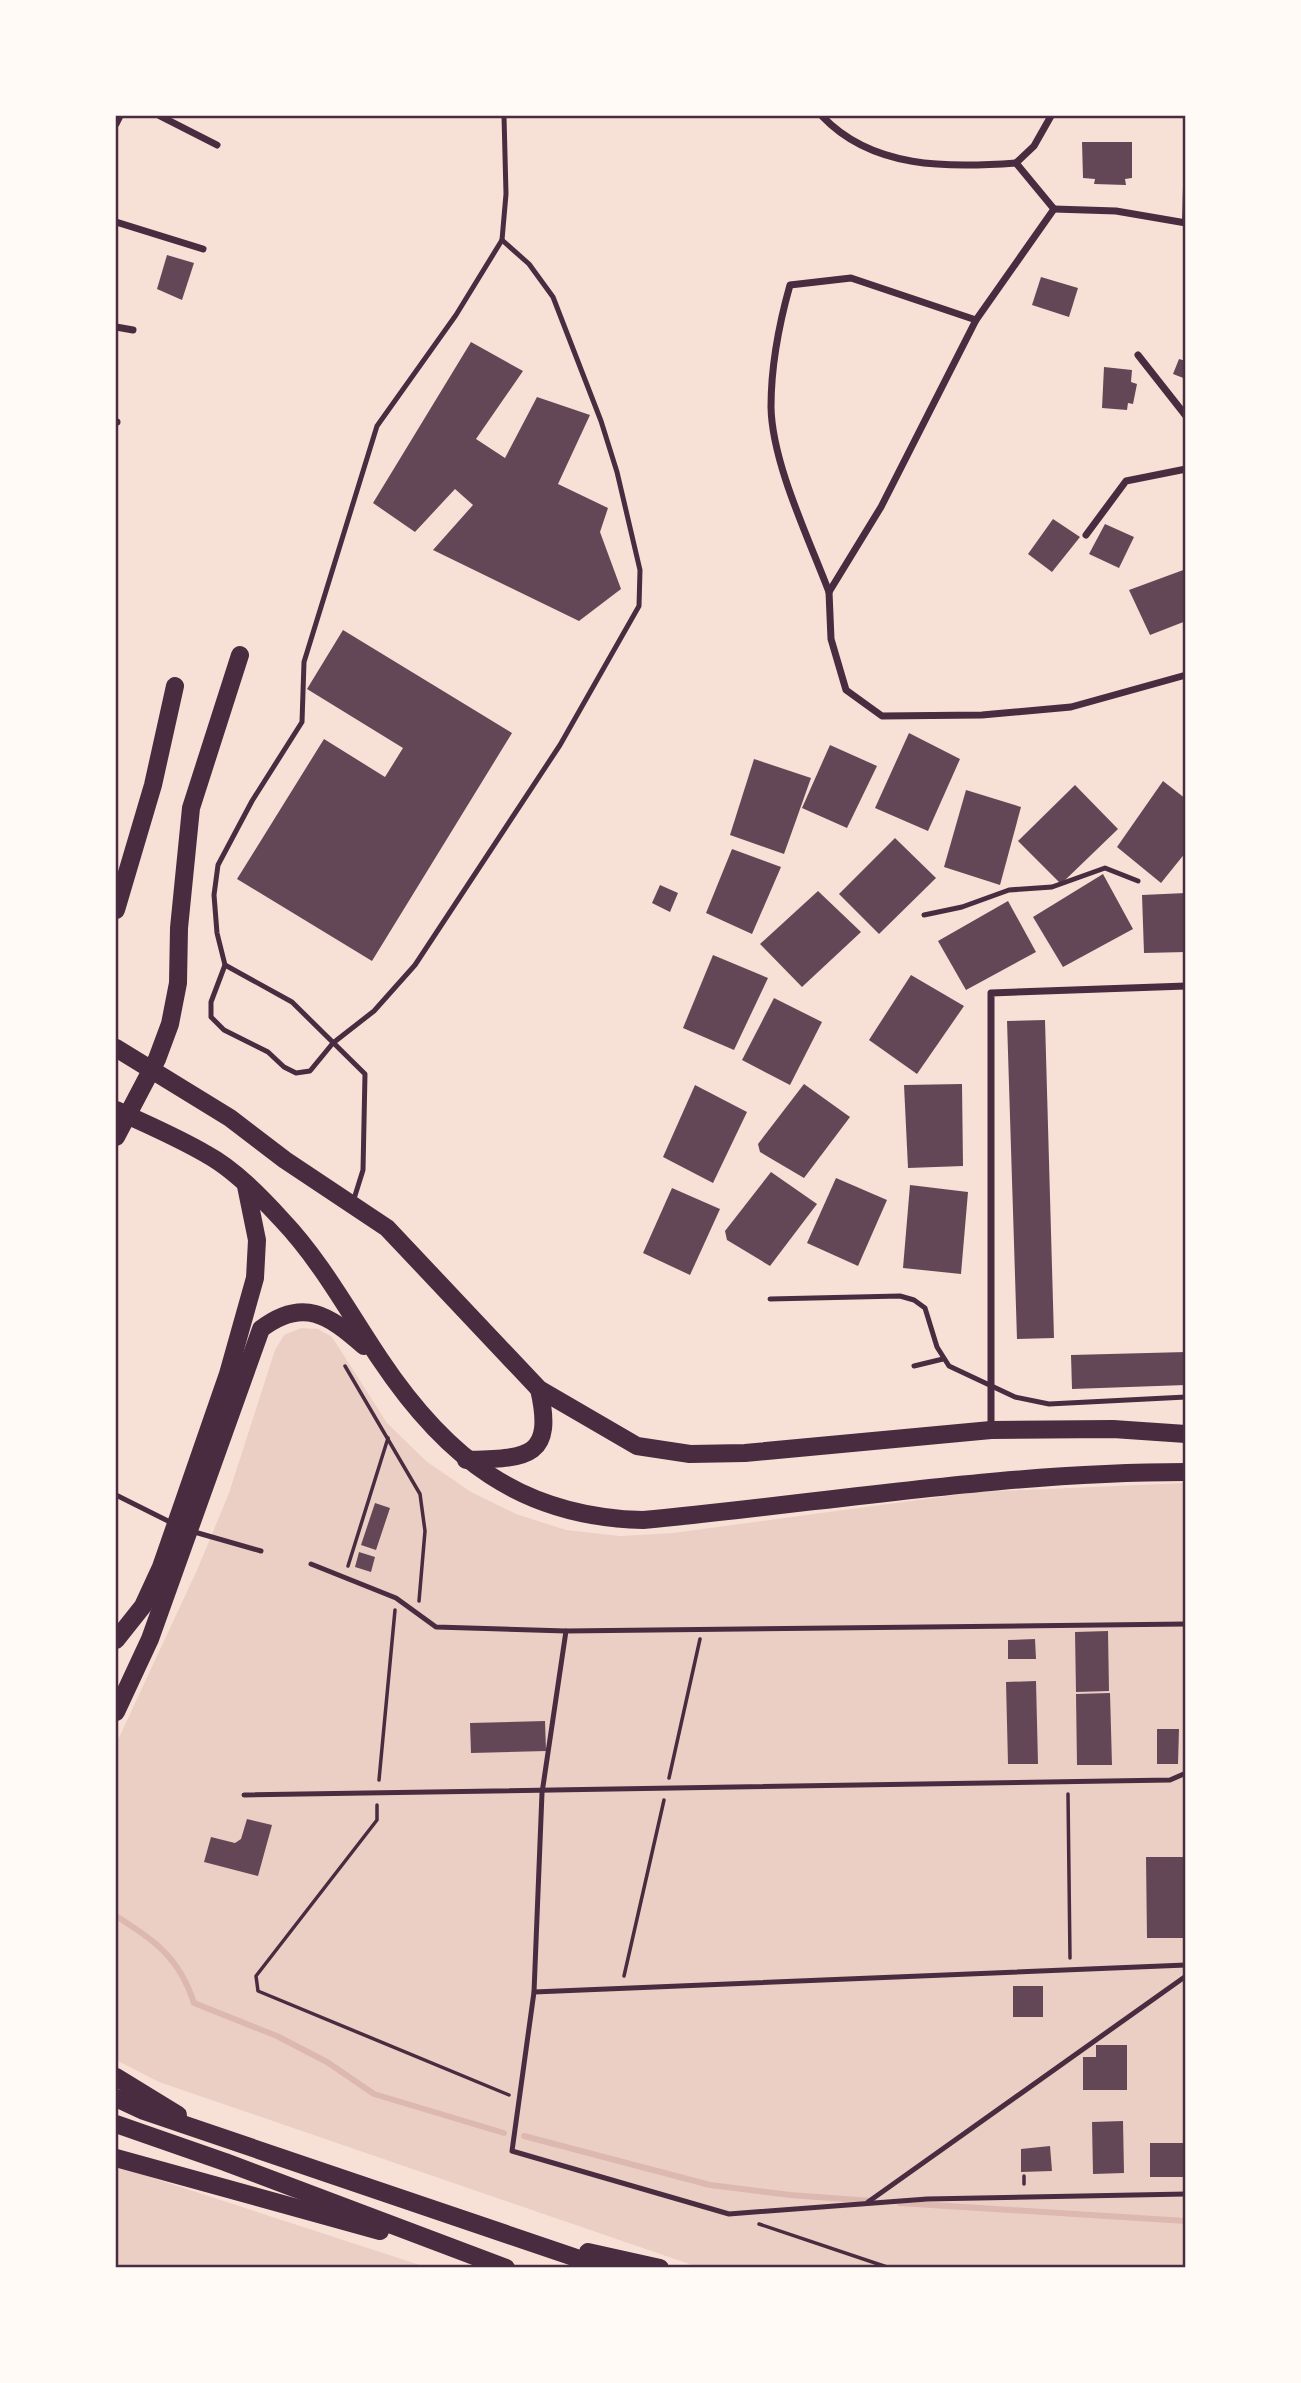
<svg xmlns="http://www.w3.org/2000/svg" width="1301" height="2383" viewBox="0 0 1301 2383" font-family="Commissioner,sans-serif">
<rect width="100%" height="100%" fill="#f7e1d7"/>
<!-- green -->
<g fill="#ebcfc5">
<polygon points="301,1328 318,1329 332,1337 387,1423 426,1461 471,1492 516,1514 566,1530 620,1536 673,1533 977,1492 1185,1483 1185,2267 698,2267 159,2082 116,2060 116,1744 198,1568 229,1493 275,1350 284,1335"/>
<polygon points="116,2166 426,2267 116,2267"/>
</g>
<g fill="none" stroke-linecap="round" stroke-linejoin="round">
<!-- stream -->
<g stroke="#dcb8b0" stroke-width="6">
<path d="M116 1916C155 1941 179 1957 194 2003L277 2036 327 2062 374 2094 504 2133"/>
<polyline points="524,2136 710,2185 790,2195 872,2201"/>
<polyline points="900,2203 1186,2221"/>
</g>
</g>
<!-- building -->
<g fill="#644757">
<polygon points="1082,142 1132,142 1132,178 1125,179 1126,185 1094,184 1095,179 1083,178"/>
<polygon points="1183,186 1186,186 1186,220 1182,220"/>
<polygon points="167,255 194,263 182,300 157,289"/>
<polygon points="1041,277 1078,288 1069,317 1032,305"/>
<polygon points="471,342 523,371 476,439 505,458 537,397 590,415 558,484 608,508 600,532 621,589 579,621 433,550 473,505 455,489 415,532 373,503"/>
<polygon points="1179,359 1186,361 1186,379 1173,374"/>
<polygon points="1104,367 1132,370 1131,382 1137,384 1133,404 1128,403 1127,410 1102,408"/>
<polygon points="1053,519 1080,537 1052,572 1028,554"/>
<polygon points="1105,524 1134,537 1119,568 1089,554"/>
<polygon points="1186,569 1186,621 1150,635 1129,590"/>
<polygon points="343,630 512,733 372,961 237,879 324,739 385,777 403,748 307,689"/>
<polygon points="909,733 960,759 928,831 875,808"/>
<polygon points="830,745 877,766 847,828 802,808"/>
<polygon points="754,759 811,778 784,854 730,835"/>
<polygon points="1163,781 1186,799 1186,852 1161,883 1117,847"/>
<polygon points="1075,785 1118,829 1061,884 1018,841"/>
<polygon points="966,790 1021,807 1000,885 944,867"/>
<polygon points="895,838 936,878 879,934 839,894"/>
<polygon points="732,849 781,867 752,934 706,913"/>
<polygon points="1103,874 1133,929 1063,967 1033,917"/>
<polygon points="660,885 678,893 670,912 652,903"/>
<polygon points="818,891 861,932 802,987 760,944"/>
<polygon points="1186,893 1186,952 1144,953 1142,895"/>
<polygon points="1008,901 1036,952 966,990 938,941"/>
<polygon points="713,955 768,978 734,1050 683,1028"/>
<polygon points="911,975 964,1006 917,1074 869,1040"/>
<polygon points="774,998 822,1022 790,1085 742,1060"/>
<polygon points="1045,1020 1054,1338 1017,1339 1007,1021"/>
<polygon points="804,1084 850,1117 804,1178 760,1152 758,1144"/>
<polygon points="962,1084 963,1166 908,1168 904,1085"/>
<polygon points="695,1085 747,1112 713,1183 663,1157"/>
<polygon points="771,1172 817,1204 770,1266 727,1240 725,1231"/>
<polygon points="836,1178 887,1200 858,1266 807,1243"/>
<polygon points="910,1185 968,1192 961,1274 903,1268"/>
<polygon points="672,1188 720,1209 690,1275 643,1253"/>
<polygon points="1186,1352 1186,1385 1072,1389 1071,1355"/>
<polygon points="375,1503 390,1508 376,1550 361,1545"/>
<polygon points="359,1552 375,1557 371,1572 355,1567"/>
<polygon points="1108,1631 1109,1691 1076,1692 1075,1632"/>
<polygon points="1035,1639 1036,1659 1008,1659 1008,1640"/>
<polygon points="1036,1681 1038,1764 1008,1764 1006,1682"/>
<polygon points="1110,1693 1112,1765 1077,1765 1076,1694"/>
<polygon points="545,1721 546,1751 471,1753 470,1723"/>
<polygon points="1157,1729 1179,1729 1178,1764 1157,1764"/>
<polygon points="247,1819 272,1825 258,1876 204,1862 211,1837 235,1843 241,1839"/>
<polygon points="1146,1857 1186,1857 1186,1938 1147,1938"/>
<rect x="1013" y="1986" width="30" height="31"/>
<polygon points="1096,2045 1127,2045 1127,2090 1083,2090 1083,2057 1096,2057"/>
<polygon points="1123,2121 1124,2173 1093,2174 1092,2122"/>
<rect x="1150" y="2143" width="36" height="34"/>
<polygon points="1050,2146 1052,2171 1021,2172 1021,2149"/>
</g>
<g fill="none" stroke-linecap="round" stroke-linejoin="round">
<!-- path -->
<g stroke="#4a2c40" stroke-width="3.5">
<polyline points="345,1366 420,1494 425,1531 419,1601"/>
<polyline points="348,1566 388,1438"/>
<polyline points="669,1778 700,1639"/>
<polyline points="379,1780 395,1610"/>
<polyline points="1068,1794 1070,1958"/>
<polyline points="377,1805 377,1820 256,1976 258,1991 509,2095"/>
<polyline points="624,1976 664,1800"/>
<polyline points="1024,2176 1024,2184"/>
<polyline points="759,2224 890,2268"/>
</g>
<!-- service -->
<g stroke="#4a2c40" stroke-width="5">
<polyline points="924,915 962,907 1009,890 1052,887 1105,868 1138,881"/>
<polyline points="225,965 211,1002 211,1017 224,1030 268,1052 284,1067 296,1073 310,1071 333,1043 374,1011 415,965 560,745 639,606 640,570 617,472 601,421 553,297 529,264 502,240"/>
<polyline points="353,1202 363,1170 365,1074 292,1002 225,965 217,933 214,895 218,865 252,801 302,722 304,662 377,426 456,315 502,240 506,194 504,116"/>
<polyline points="770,1299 900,1296 914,1300 925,1308 937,1347 949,1366 1015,1397 1049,1404 1186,1397"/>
<polyline points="914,1366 943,1359"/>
<polyline points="116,1495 172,1523"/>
<polyline points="191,1531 261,1551"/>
<polyline points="311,1564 396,1598 436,1627 566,1631"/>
<polyline points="1186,1624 566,1631 542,1793 534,1992 512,2151 729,2214 927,2199 1186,2194"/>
<polyline points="244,1795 1170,1780 1186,1773"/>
<polyline points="534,1992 1186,1965"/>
<polyline points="868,2202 1186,1976"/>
</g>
<!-- minor -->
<g stroke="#4a2c40" stroke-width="7">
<polyline points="160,116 217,145"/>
<path d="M822 116C872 169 948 168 1016 163"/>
<polyline points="116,124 120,116"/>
<polyline points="1016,163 1054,209"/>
<polyline points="1016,163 1034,146 1051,116"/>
<polyline points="1054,209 976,320 881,507 829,592 831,639 846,690 882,716 982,715 1071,707 1186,675"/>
<polyline points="1054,209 1116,211 1186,223"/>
<polyline points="116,222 203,249"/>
<polyline points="116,327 133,330"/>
<polyline points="1138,355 1186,416"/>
<polyline points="116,422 117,422"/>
<polyline points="1086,535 1126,481 1186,469"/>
<path d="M829 592C809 539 772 463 771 407 771 366 779 324 790 285L851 278 976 320"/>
<polyline points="991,1428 991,993 1186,986"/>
</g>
<!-- primary -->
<g stroke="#4a2c40" stroke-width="18">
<polyline points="116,910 153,785 175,686"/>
<polyline points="116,1048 230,1118 285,1160 387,1228 539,1389 637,1446 690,1454 745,1453 991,1430 1113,1429 1186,1434"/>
<path d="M116 1110C146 1124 177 1137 206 1154 234 1169 261 1197 282 1220 321 1261 349 1313 380 1359 446 1458 521 1517 643 1520 824 1503 1004 1472 1186 1472"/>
<polyline points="116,1137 157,1059 170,1024 178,983 179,928 191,808 240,655"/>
<path d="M466 1460C527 1458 555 1459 539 1389"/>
<polyline points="116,1640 143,1606 161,1567 228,1374 255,1278 257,1240 246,1186"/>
<path d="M116 1712 150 1639 261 1329C303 1297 329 1315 364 1346"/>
<polyline points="116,2077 178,2115"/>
<polyline points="116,2098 144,2111 606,2268"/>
<polyline points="116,2124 225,2162 506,2268"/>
<polyline points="116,2158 380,2231"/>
<polyline points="588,2252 660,2268"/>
</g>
</g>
<!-- border -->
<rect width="1301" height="2383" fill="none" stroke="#fffaf5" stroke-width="234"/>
<rect x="117" y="117" width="1067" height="2149" fill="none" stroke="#4a2c40" stroke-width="2.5"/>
</svg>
